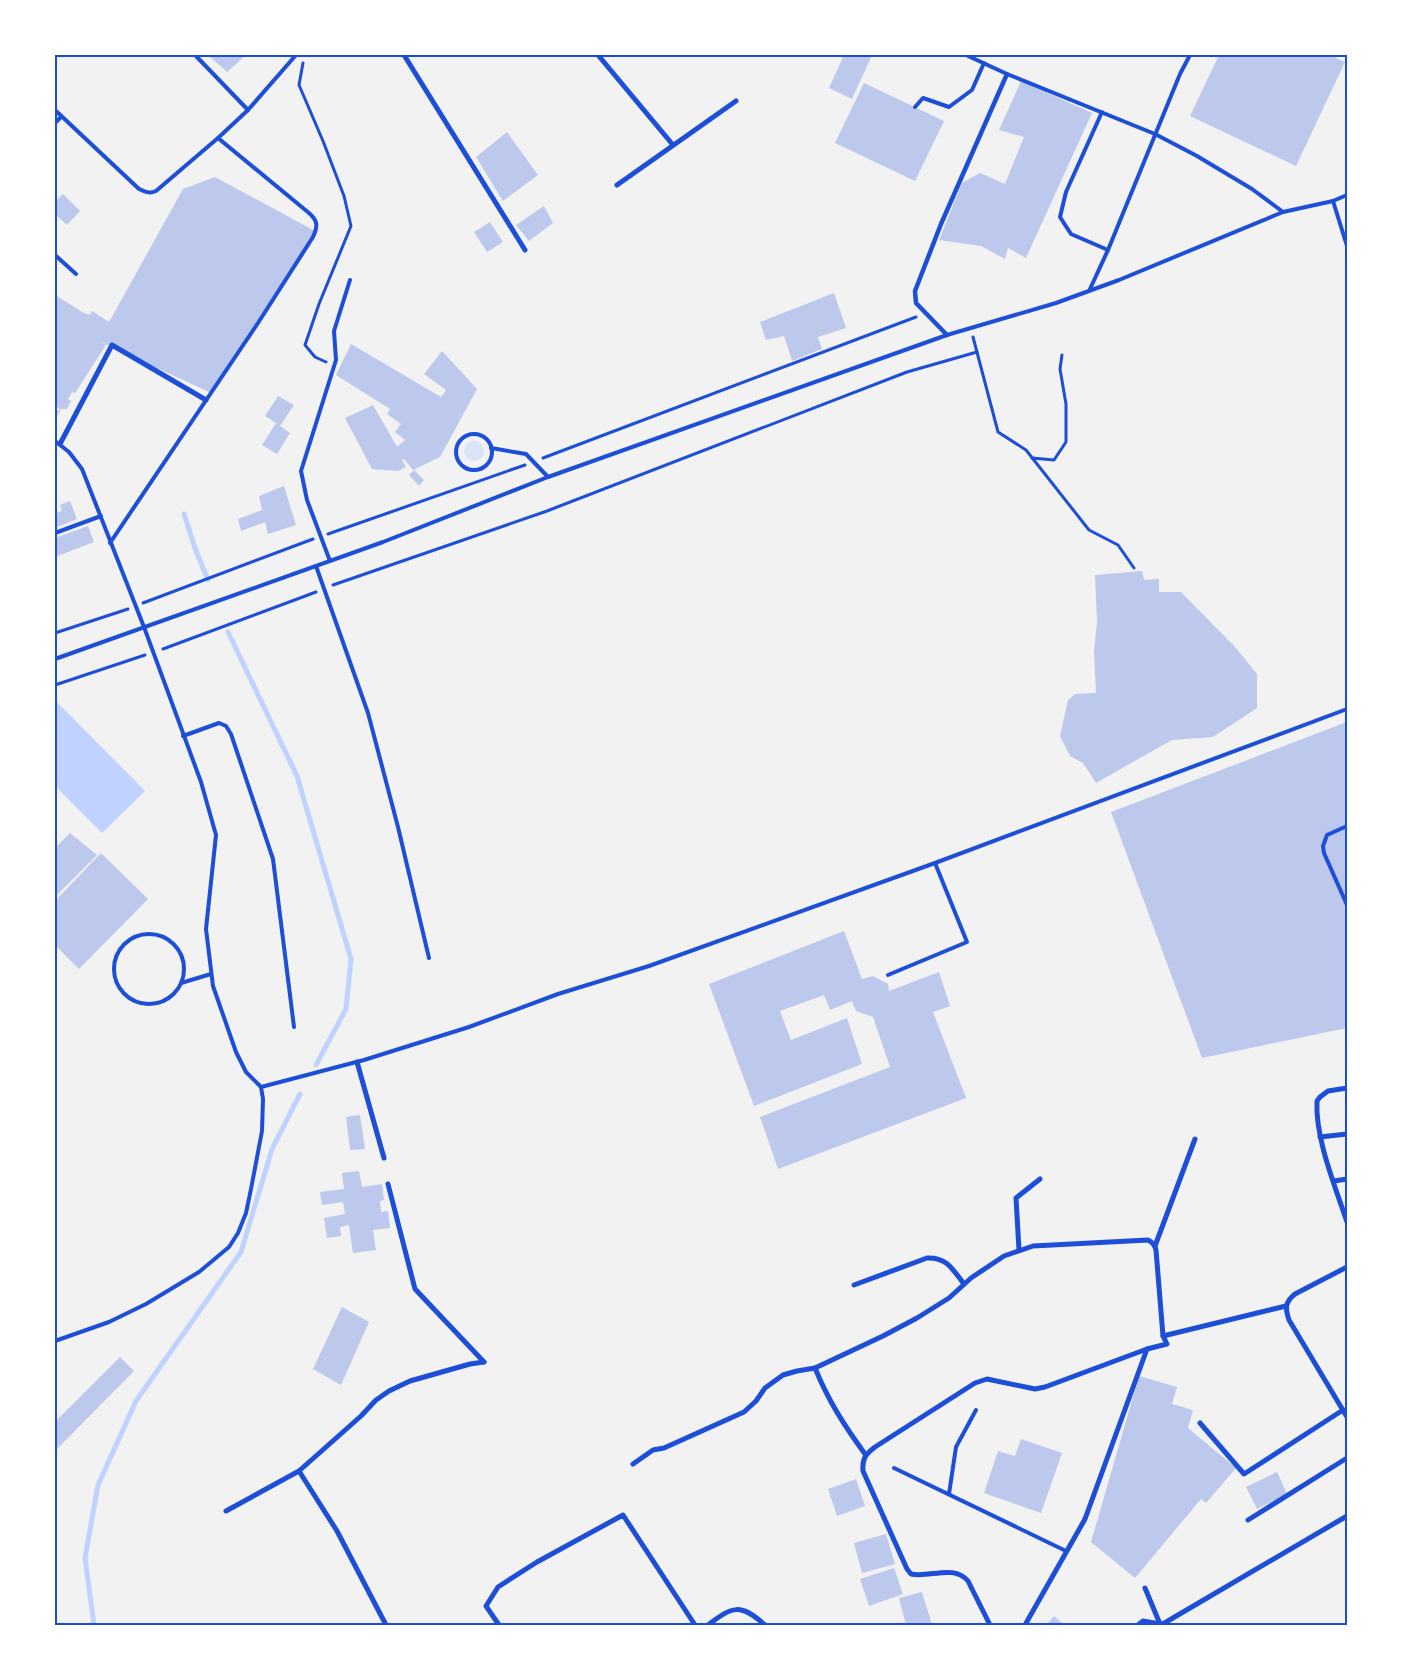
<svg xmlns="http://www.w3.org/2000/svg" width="1402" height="1680" viewBox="0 0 1402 1680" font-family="'PT Sans',sans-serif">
<rect width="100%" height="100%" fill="#f2f2f2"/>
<!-- green -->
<circle fill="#dbe4f7" cx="474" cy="451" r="10"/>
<!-- water -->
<polygon fill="#bfd3fe" points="55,700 145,791 102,833 55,786"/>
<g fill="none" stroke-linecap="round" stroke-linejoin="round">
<!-- stream -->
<g stroke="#bfd3fe" stroke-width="5">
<polyline points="184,514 196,551 208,580"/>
<polyline points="228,632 297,776 351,959 346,1009 316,1065"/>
<polyline points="94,1625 85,1558 98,1485 136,1401 241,1252 272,1149 300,1094"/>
</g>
</g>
<!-- building -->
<g fill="#bdc9ec">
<polygon points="208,55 246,55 227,72"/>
<polygon points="844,55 872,55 852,99 829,88"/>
<polygon points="1219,55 1330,55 1345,62 1296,166 1190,116"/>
<polygon points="1021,81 1092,113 1026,258 1008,248 1005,259 981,246 939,240 962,183 980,173 1005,184 1024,137 999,130"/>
<polygon points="864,83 944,121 915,181 835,143"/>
<polygon points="507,132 538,175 503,201 476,157"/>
<polygon points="215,177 315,231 211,393 99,341 106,345 75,393 72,392 68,399 71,401 67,409 61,409 55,420 55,413 60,409 55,406 55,295 82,312 90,315 92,311 109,322 183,189"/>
<polygon points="63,194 80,211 67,225 55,214 55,202"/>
<polygon points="544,206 553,223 529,241 516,225"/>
<polygon points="490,222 503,242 487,252 474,232"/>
<polygon points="834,293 846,328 818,337 822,349 792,361 784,336 766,340 760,322"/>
<polygon points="351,344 441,397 446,390 424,374 442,351 477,389 440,457 413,470 404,459 402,460 406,467 398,471 372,469 345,418 373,405 397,447 405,440 395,432 401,424 387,414 390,409 336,375"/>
<polygon points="278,396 294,405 280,426 290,433 277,454 262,445 276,423 265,416"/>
<polygon points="414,470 424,480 419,486 409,475"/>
<polygon points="284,486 296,525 268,534 265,522 241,531 238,519 262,510 259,496"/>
<polygon points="70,501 77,519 55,528 55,513 62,511 60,505"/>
<polygon points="88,526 94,542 55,557 55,538"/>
<polygon points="1142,571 1144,580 1159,579 1159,592 1181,592 1235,647 1257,674 1257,708 1213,737 1172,740 1096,783 1083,763 1070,756 1060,736 1068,700 1075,694 1096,693 1094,651 1097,622 1095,575"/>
<polygon points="1347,722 1347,1028 1202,1058 1111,812"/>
<polygon points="70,833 97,855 55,897 55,848"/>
<polygon points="101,853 148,899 79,969 55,945 55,901"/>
<polygon points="844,931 862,979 873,976 888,984 889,991 939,972 950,1006 933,1012 966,1098 778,1169 760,1117 890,1067 873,1017 856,1011 852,1001 830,1010 824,995 780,1011 791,1040 847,1018 862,1064 754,1106 709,984"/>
<polygon points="360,1115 365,1149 350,1150 346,1117"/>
<polygon points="359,1171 362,1187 382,1184 384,1200 380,1201 381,1212 388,1211 390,1228 373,1230 376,1250 353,1253 349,1225 340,1227 341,1236 327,1238 324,1218 345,1214 343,1202 322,1205 320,1192 344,1189 342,1173"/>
<polygon points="342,1307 369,1322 341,1385 313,1369"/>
<polygon points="120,1357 134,1371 55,1451 55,1422"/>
<polygon points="1139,1376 1177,1387 1172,1404 1193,1410 1188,1428 1236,1468 1206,1503 1201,1499 1135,1578 1091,1542"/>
<polygon points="1021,1439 1062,1453 1041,1513 984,1493 998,1451 1015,1456"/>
<polygon points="1277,1472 1287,1494 1257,1509 1246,1487"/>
<polygon points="856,1479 865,1506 837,1516 828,1489"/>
<polygon points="886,1534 895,1564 862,1573 854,1543"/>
<polygon points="894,1568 903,1594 869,1606 860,1579"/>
<polygon points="922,1592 932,1625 906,1625 899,1598"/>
<polygon points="1054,1616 1064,1625 1046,1625"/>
</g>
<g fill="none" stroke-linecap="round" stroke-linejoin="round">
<!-- path -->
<g stroke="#1d4ed8" stroke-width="3">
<polyline points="303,63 299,85 323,141 344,196 351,226 319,304 305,345 315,357 326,362"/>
<polyline points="973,337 998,432 1026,450 1089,530 1118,545 1134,568"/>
<polyline points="543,458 916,317"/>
<polyline points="1032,458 1054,460 1066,442 1066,404 1060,369 1062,355"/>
<polyline points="328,534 525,465"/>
<polyline points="333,585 547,511 907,372 977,352"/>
<polyline points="143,603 313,539"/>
<polyline points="55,633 128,609"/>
<polyline points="163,649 316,592"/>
<polyline points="55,685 145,655"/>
</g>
<!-- service -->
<g stroke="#1d4ed8" stroke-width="4">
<polyline points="195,55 248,110"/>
<polyline points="966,55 1007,74 1155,134 1197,156 1252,189 1283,212"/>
<polyline points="915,107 923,98 949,107 972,90 984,63"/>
<path d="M55 110 139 189C146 192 149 194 156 191L218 138 248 110 296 55"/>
<polyline points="1102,112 1066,192 1060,217 1071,234 1108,250"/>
<polyline points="55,123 61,117"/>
<polyline points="1333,201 1347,246"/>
<polyline points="55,255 76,274"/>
<polyline points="1090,289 1108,250 1180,74 1190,55"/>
<circle cx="474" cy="452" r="18"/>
<polyline points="55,441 69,452 82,469 144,627 201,782 216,835 206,929 213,986 236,1052 246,1072 261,1087 263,1099 262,1131 251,1189 246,1213 238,1233 229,1247 199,1272 146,1304 109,1322 55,1341"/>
<polyline points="491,448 526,454 548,477"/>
<polyline points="55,533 101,516"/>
<path d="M110 543 258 323 313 237C318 226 318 221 309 213L218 138"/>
<polyline points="330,561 307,500 301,471 336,360 334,331 350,280"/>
<polyline points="316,566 368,713 398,827 429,958"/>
<polyline points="55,659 383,542 548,477 947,335 1056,303 1119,280 1283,212 1333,201 1347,195"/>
<polyline points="183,736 219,723 226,726 231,734 273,859 294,1027"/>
<polyline points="1347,826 1327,835 1323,846 1324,853 1347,905"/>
<circle cx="149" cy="969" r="35"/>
<polyline points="888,975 967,942 935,863"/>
<polyline points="181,983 211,974"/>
<polyline points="261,1087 364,1060 469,1027 558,994 649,966 935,863 1347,709"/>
<polyline points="894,1468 1066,1551"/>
<polyline points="949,1494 956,1447 976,1410"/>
</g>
<!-- pedestrian -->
<polyline stroke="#1d4ed8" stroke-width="4.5" points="947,335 916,303 915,291 941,224 1007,74"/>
<!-- minor -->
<g stroke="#1d4ed8" stroke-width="5">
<polyline points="404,55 525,250"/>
<polyline points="598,55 673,145"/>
<polyline points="617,185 736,101"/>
<polyline points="60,444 112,345 206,400"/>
<polyline points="357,1062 384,1158"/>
<path d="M1347 1088 1328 1091 1320 1097 1317 1101C1315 1138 1335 1186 1347 1222"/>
<polyline points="1320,1137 1347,1134"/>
<polyline points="1334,1181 1347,1179"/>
<polyline points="388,1184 415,1289 484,1362"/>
<polyline points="1155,1246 1195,1139"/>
<polyline points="1019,1250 1016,1198 1040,1179"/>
<path d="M1347 1267 1295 1294C1285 1302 1285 1308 1289 1320L1347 1417"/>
<path d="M854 1285 927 1258C947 1257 953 1270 964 1284"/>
<polyline points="1163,1336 1286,1306"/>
<path d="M815 1368C829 1402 844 1425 865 1454"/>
<polyline points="1200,1423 1244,1474 1343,1410"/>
<path d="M633 1464 653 1450 664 1448 744 1412 756 1401 765 1388 783 1375 797 1371 815 1368 883 1336 917 1318 949 1298 971 1278 1004 1256 1033 1246 1148 1240C1152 1242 1155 1245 1156 1250L1163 1336 1167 1344 1147 1349 1045 1387 1035 1389 987 1379 975 1383 875 1447C866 1454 862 1458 863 1471L907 1569 911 1574C930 1578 954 1564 968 1581L990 1625"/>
<polyline points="299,1471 337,1531 386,1625"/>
<polyline points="226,1511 299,1471 361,1416 376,1400 389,1391 410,1381 470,1364 484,1362"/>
<polyline points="1248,1520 1347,1458"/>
<polyline points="1145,1588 1160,1624"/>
<polyline points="499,1625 486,1606 498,1587 537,1562 623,1515 695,1625"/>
<path d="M708 1625C733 1606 740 1603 765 1625"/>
<polyline points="1025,1625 1085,1519 1147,1349"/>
<polyline points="1138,1625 1143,1621 1160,1624"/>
<polyline points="1161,1625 1347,1516"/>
</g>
</g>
<!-- border -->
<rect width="1402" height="1680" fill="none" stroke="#ffffff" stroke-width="112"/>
<rect x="56" y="56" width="1290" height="1568" fill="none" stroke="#1d4ed8" stroke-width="2"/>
</svg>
